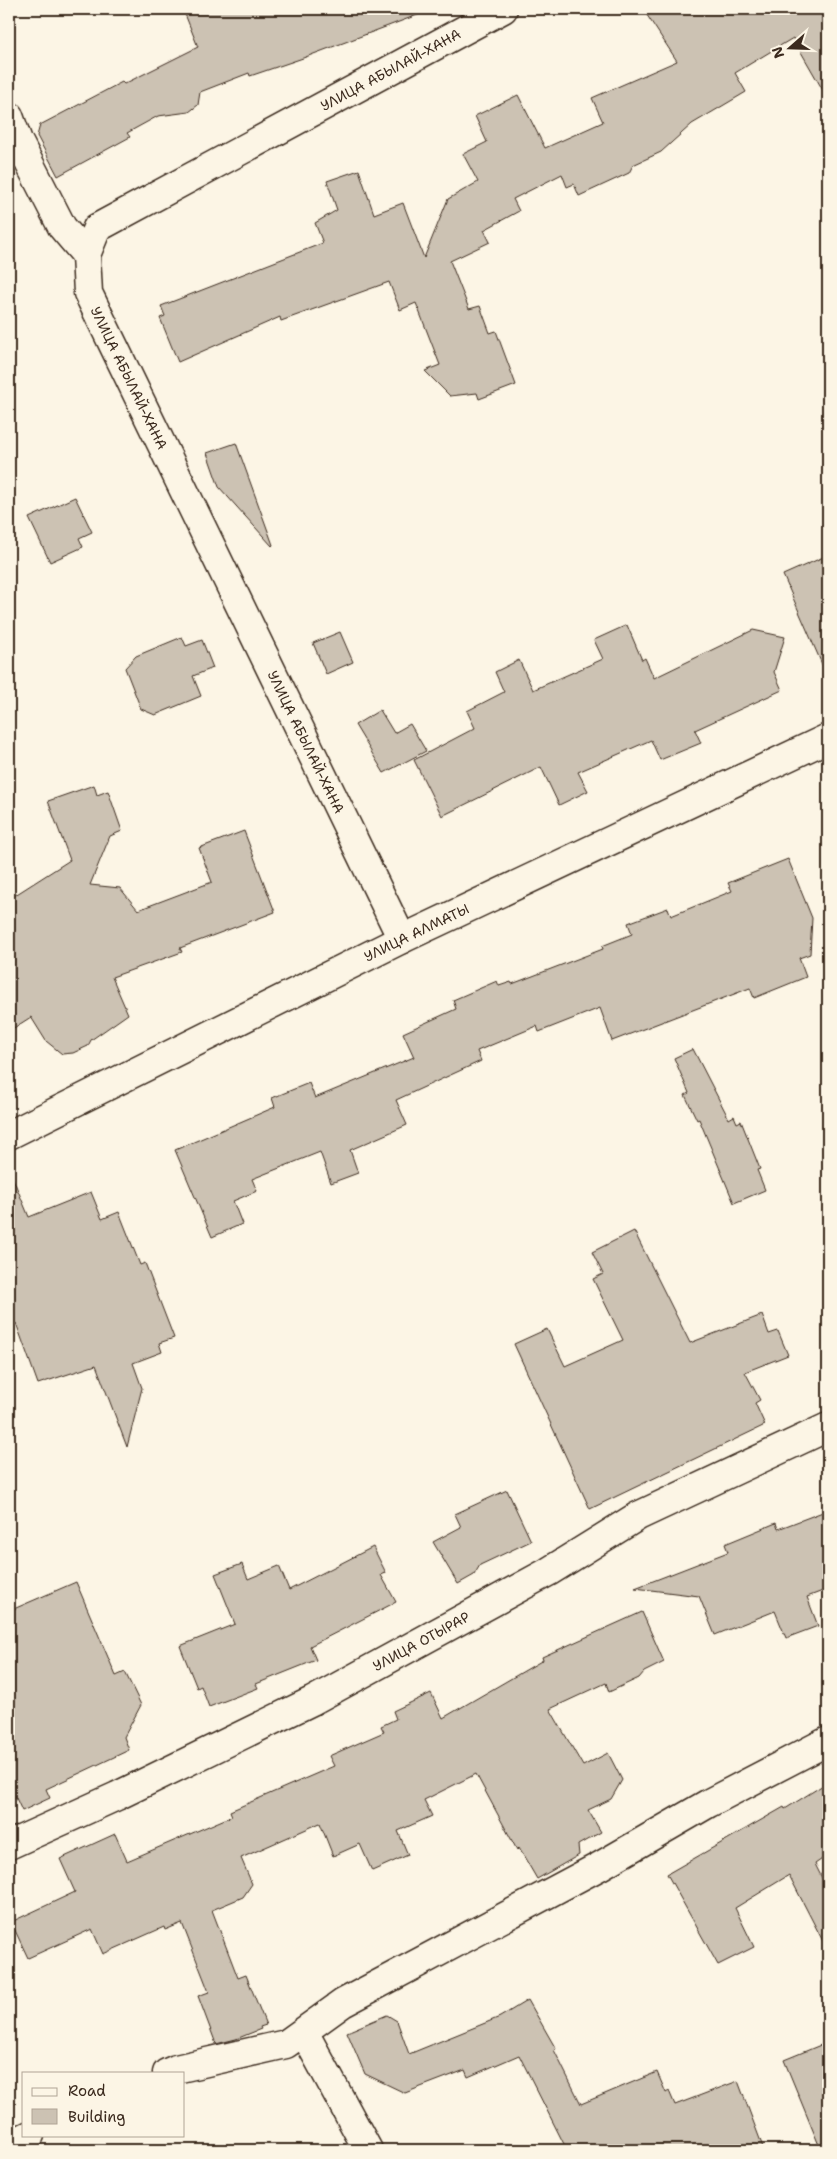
<svg xmlns="http://www.w3.org/2000/svg" width="837" height="2159" viewBox="0 0 837 2159" font-family="'Shantell Sans',sans-serif">
<rect width="100%" height="100%" fill="#fcf5e5"/>
<filter id="ink" filterUnits="userSpaceOnUse"><feTurbulence type="fractalNoise" baseFrequency=".02" numOctaves="2"/><feDisplacementMap in="SourceGraphic" scale="10" xChannelSelector="R" yChannelSelector="G"/><feConvolveMatrix kernelMatrix="1 2 1 2 8 2 1 2 1" color-interpolation-filters="sRGB"/></filter>
<g filter="url(#ink)">
<!-- building -->
<g fill="#ccc2b3" stroke="#3b2a1e">
<polygon points="183,9 428,9 428,11 303,58 250,76 249,73 200,92 198,105 189,112 158,116 127,133 130,137 58,176 37,136 40,125 122,82 124,84 198,47"/>
<polygon points="643,9 828,9 828,99 793,38 735,73 746,92 692,124 661,152 633,165 629,173 579,196 574,184 567,187 562,174 513,199 519,211 484,230 490,242 450,261 469,309 480,306 490,333 496,331 516,385 479,399 477,393 450,396 425,371 440,365 416,303 400,310 389,282 281,321 280,317 178,362 160,318 165,316 161,306 323,243 315,223 337,210 327,181 359,170 374,214 403,203 424,258 448,199 478,182 463,154 487,142 475,116 518,95 545,148 603,122 592,98 677,61"/>
<polygon points="236,443 273,545 272,546 219,487 207,453"/>
<polygon points="75,497 92,532 79,538 83,547 50,562 29,518"/>
<polygon points="828,555 828,678 783,575"/>
<polygon points="627,625 642,660 645,658 654,678 753,630 785,637 774,672 782,690 695,730 701,743 660,760 651,740 578,772 588,791 559,805 541,767 442,816 414,760 475,728 467,711 504,692 495,672 519,660 533,690 603,659 594,640"/>
<polygon points="340,632 353,662 326,674 313,643"/>
<polygon points="182,637 186,646 202,640 213,668 193,676 201,696 155,715 141,709 125,668 136,656"/>
<polygon points="380,710 394,733 410,724 426,751 384,773 355,725"/>
<polygon points="94,785 97,795 108,791 122,831 110,836 90,885 120,888 138,910 212,882 199,848 244,831 275,912 180,948 182,952 112,977 128,1014 91,1040 88,1046 73,1053 62,1054 46,1041 31,1017 9,1031 9,899 70,860 48,801"/>
<polygon points="788,859 812,918 810,954 799,958 806,977 754,998 750,988 612,1041 600,1008 539,1032 537,1026 477,1051 481,1061 396,1100 407,1125 350,1150 358,1173 331,1183 320,1152 252,1179 257,1191 233,1201 242,1224 212,1237 175,1150 275,1107 272,1098 309,1083 315,1098 414,1057 403,1033 456,1009 453,1000 497,981 499,986 511,982 512,984 603,949 602,946 632,934 628,923 668,908 671,916 732,891 728,883"/>
<polygon points="693,1049 729,1119 734,1116 737,1123 741,1121 760,1169 757,1170 765,1190 734,1203 699,1119 697,1120 685,1095 689,1093 674,1058"/>
<polygon points="9,1169 29,1217 91,1192 102,1219 119,1212 140,1265 145,1263 174,1338 159,1343 162,1352 133,1363 142,1388 127,1447 96,1365 38,1384 16,1323 9,1326"/>
<polygon points="634,1231 690,1343 762,1315 769,1334 778,1331 788,1355 745,1372 760,1400 755,1403 765,1425 590,1509 514,1344 547,1329 565,1366 623,1340 593,1279 603,1274 592,1252"/>
<polygon points="507,1490 531,1541 480,1565 474,1575 458,1584 433,1542 461,1527 455,1514"/>
<polygon points="828,1510 828,1589 807,1597 818,1626 786,1638 775,1611 715,1635 699,1596 635,1588 728,1552 725,1544 776,1523 778,1529"/>
<polygon points="373,1547 386,1573 381,1575 396,1602 310,1646 316,1660 256,1684 258,1688 209,1707 201,1686 197,1688 180,1646 235,1624 215,1574 242,1564 248,1579 279,1566 289,1590"/>
<polygon points="76,1582 116,1676 125,1672 141,1705 124,1737 129,1750 46,1789 50,1798 22,1811 16,1798 9,1801 9,1611"/>
<polygon points="642,1612 664,1662 644,1672 639,1678 609,1692 606,1683 550,1709 583,1766 608,1753 622,1780 611,1799 588,1810 601,1832 578,1845 579,1855 537,1879 519,1848 517,1850 476,1774 424,1800 432,1816 398,1831 408,1855 372,1871 360,1844 333,1856 320,1823 241,1858 252,1884 243,1897 212,1910 238,1978 246,1975 266,2025 260,2027 261,2029 236,2039 216,2044 198,1996 209,1992 182,1923 165,1930 164,1927 103,1954 92,1929 28,1958 11,1922 75,1892 60,1859 115,1834 127,1861 232,1816 230,1811 334,1766 329,1756 384,1732 381,1726 396,1719 393,1711 431,1693 443,1718 543,1660 542,1657"/>
<polygon points="828,1782 828,1855 815,1864 828,1890 828,1951 789,1875 735,1908 754,1947 718,1965 667,1874 784,1807 785,1809"/>
<polygon points="528,2000 556,2049 554,2050 581,2104 657,2072 666,2093 669,2091 675,2105 738,2081 764,2150 567,2150 519,2055 468,2077 465,2070 405,2093 365,2074 347,2032 387,2015 397,2021 409,2054 500,2017"/>
<polygon points="828,2042 828,2150 821,2150 784,2060"/>
</g>
<g fill="none" stroke-linecap="round" stroke-linejoin="round">
<!-- street casing -->
<g stroke="#3b2a1e" stroke-width="31">
<g id="street">
<polyline points="9,116 18,141 62,227 86,255"/>
<path id="s1" d="M402 939 88 293 86 255 97 228 503 9"/>
<path id="s2" d="M9 1135 402 939 828 738"/>
<path id="s3" d="M9 1845 117 1796 312 1701 548 1572 638 1516 828 1427"/>
<polyline points="304,2032 368,2150"/>
<polyline points="167,2073 176,2069 286,2044 343,2003 600,1866 709,1803 828,1741"/>
<polyline points="9,2145 30,2135"/>
</g>
</g>
<!-- street -->
<use href="#street" stroke="#fcf5e5" stroke-width="28"/>
</g>
</g>
<g text-anchor="middle" dominant-baseline="central" stroke-width="4" stroke-linejoin="round" paint-order="stroke">
<!-- street labels -->
<g font-size="14" fill="#3b2a1e" stroke="#fcf5e5">
<text stroke="none"><textPath href="#s1" startOffset="1119">УЛИЦА АБЫЛАЙ-ХАНА</textPath></text>
<text transform="translate(129 378) rotate(64)">УЛИЦА АБЫЛАЙ-ХАНА</text>
<text transform="translate(306 742) rotate(64)">УЛИЦА АБЫЛАЙ-ХАНА</text>
<text stroke="none"><textPath href="#s2" startOffset="455">УЛИЦА АЛМАТЫ</textPath></text>
<text stroke="none"><textPath href="#s3" startOffset="460">УЛИЦА ОТЫРАР</textPath></text>
</g>
</g>
<!-- margin -->
<rect width="837" height="2159" fill="none" stroke="#fcf5e5" stroke-width="30"/>
<rect x="15" y="15" width="807" height="2129" fill="none" stroke="#3b2a1e" stroke-width="2" filter="url(#ink)"/>
<!-- legend -->
<rect x="22" y="2072" width="162" height="65" fill="#fcf5e5" stroke="#afa495"/>
<rect x="32" y="2088" width="25" height="8" fill="#fcf5e5" stroke="#afa495"/>
<text x="68" y="2096" font-size="15" fill="#3b2a1e">Road</text>
<rect x="32" y="2109" width="25" height="15" fill="#ccc2b3" stroke="#afa495"/>
<text x="68" y="2122" font-size="15" fill="#3b2a1e">Building</text>
<!-- north arrow -->
<g transform="translate(790 48) rotate(250)" stroke="#fcf5e5" stroke-width="4" paint-order="stroke">
<path d="M0-4L9 19L0 12L-9 19Z" fill="#3b2a1e"/>
<text y="-8" font-size="14" font-weight="bold" text-anchor="middle" fill="#3b2a1e">N</text>
</g>
</svg>
